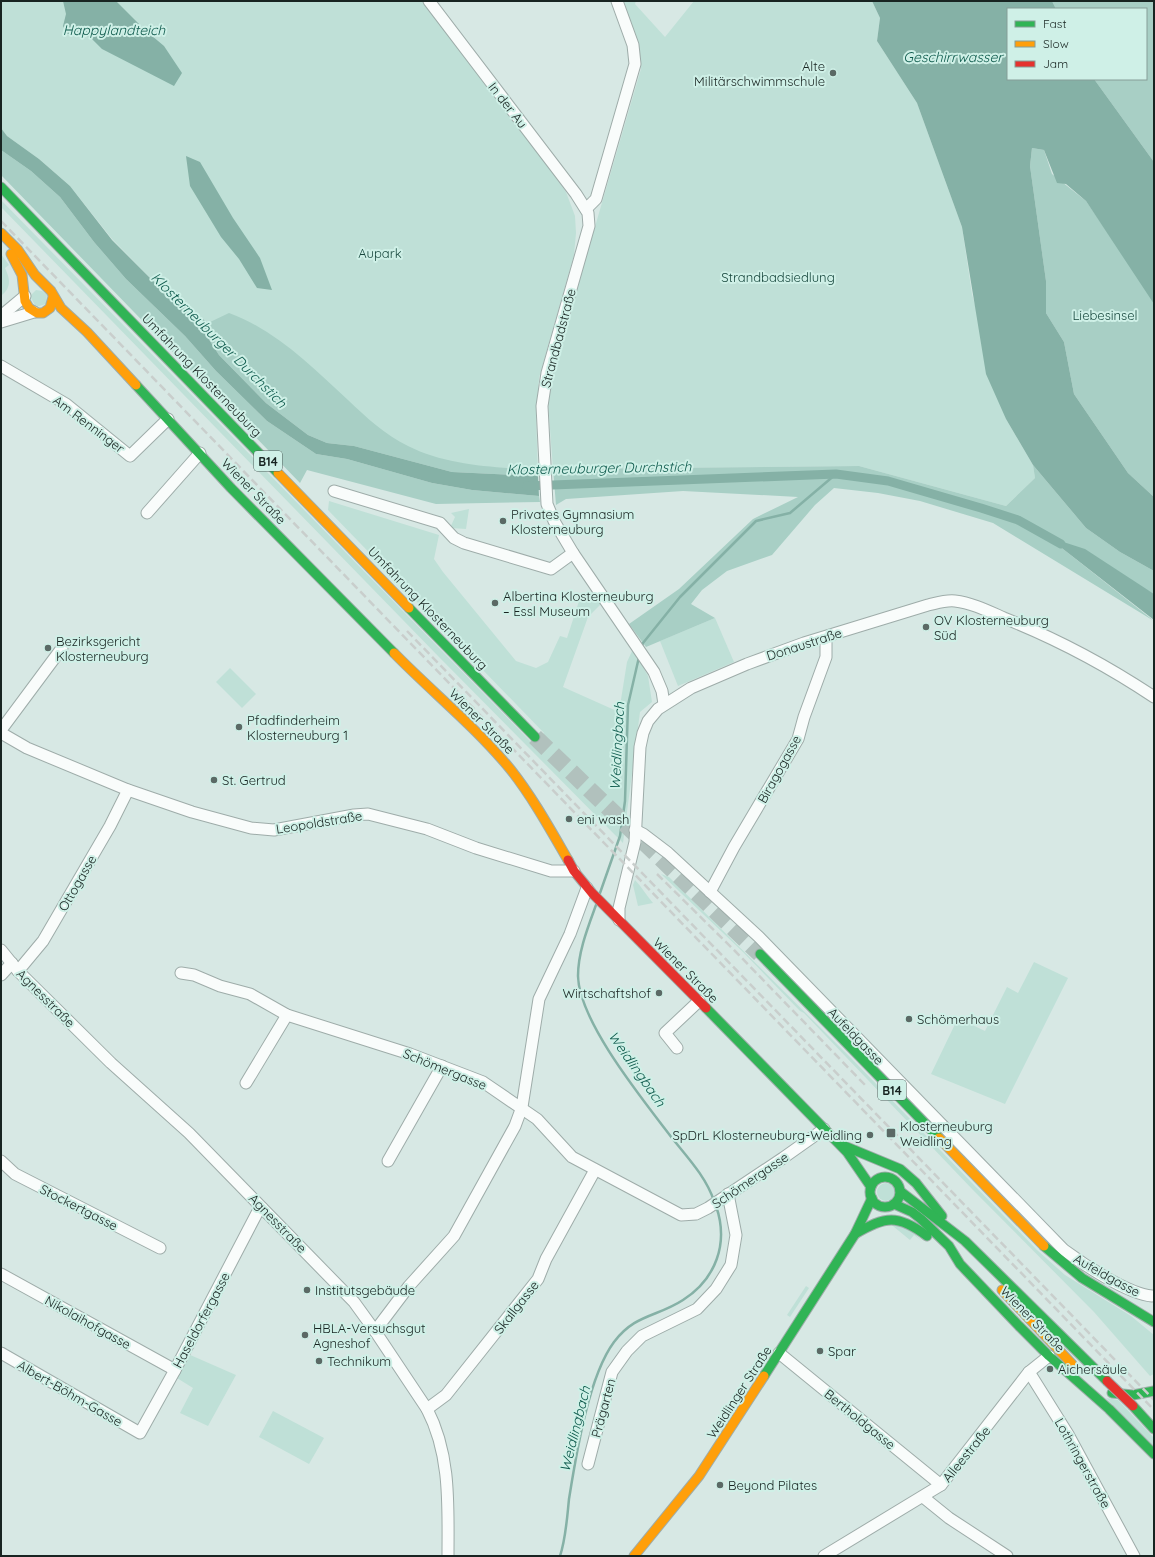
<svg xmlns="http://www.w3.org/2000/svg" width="1155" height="1557" viewBox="0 0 1155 1557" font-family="Quicksand,sans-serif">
<rect width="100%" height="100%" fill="#d7e8e4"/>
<!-- green -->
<g fill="#bfe0d7">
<polygon points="1,1 425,1 545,161 566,192 575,216 576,233 574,255 539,378 536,415 538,476 354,446 208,323 152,280 112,239 70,186 39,159 7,136 1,128"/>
<polygon points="624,1 636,1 635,4 665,37 694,1 872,1 880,18 877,41 917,103 962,227 972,294 1006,419 1033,465 1035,478 1006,506 859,466 553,469 548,402 557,357 641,69"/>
<polygon points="1,200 533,744 544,733 328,510 329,501 439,535 434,559 443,572 516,661 536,668 548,662 560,636 567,638 580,598 588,592 595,594 601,604 588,617 563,687 619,712 627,662 633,649 648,676 652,702 640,712 623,843 439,657 1,207"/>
<path d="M1 254 9 265 5 268C10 279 12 287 1 296Z"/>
<polygon points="36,290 42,291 47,295 46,304 36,307 30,296"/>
<polygon points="469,509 466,529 450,528 455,517 451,513"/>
<polygon points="715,618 734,662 678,686 660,641"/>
<polygon points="230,668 256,694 242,708 216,682"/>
<polygon points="661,874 669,877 851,1058 1037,1250 1065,1275 1131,1316 1154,1335 1154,1374 1150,1376 1094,1312 973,1190 804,1013 800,1011 743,952"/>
<path d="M635 880C642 887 646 895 653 903L638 906 633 885Z"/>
<polygon points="1034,962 1068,978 1005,1104 931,1074 958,1018 985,1031 1007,987 1018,993"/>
<circle cx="886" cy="1192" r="9"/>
<polygon points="888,1222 903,1223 922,1241 914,1235 910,1240"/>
<polygon points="806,1286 809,1288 790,1317 787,1315"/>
<polygon points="188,1354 236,1375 208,1426 180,1413 193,1388 177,1378"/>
<polygon points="1106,1398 1118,1400 1154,1438 1154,1448"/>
<polygon points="273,1411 324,1438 309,1464 259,1437"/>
</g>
<!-- forest -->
<g fill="#a8cfc5">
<polygon points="1052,1 1154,1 1154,162 1094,79 1146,79 1146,9 1056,9"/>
<polygon points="1032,148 1044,150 1052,174 1086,201 1154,301 1154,497 1128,473 1074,394 1064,342 1046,313 1046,281 1030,166"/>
<polygon points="1,150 31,171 60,197 94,242 126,279 185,336 216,371 267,421 316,454 347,459 432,483 472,490 539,496 540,502 436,504 307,470 300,483 1,175"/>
<path d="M229 313C276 330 312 367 348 400 366 417 385 435 408 446 448 466 494 467 538 470V476L452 472 354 446 327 443 308 435 266 403 219 355 208 338V323Z"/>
<polygon points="1033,465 1086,528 1120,552 1154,571 1154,594 1052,538 1063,549 1154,621 993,523 920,501 878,493 834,488 815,505 772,555 727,571 702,590 691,604 715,618 646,647 629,624 679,589 753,519 798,497 683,491 566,499 556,505 553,469 859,466 1006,506 1035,478"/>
</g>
<!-- water -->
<g fill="#85b1a6">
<polygon points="63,1 116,1 145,30 164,46 182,73 174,86 102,49 92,39 79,33 67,34 63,26 66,14"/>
<polygon points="872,1 1052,1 1056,9 1008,9 1008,79 1094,79 1154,162 1154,304 1086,201 1066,184 1057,183 1044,150 1032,148 1030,166 1046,281 1046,313 1064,342 1074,394 1128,473 1154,497 1154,571 1120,552 1086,528 1033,465 1006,419 986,374 962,227 917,103 877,41 880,18"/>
<polygon points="1,128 7,136 39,159 70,186 112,240 152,280 208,323 208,338 219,355 266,403 308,435 327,443 354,446 452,472 538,476 539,496 472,490 432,483 347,459 316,454 267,421 216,371 185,336 126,279 94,242 60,197 31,171 1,150"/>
<polygon points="186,156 200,162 233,218 260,258 272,290 257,288 239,259 221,237 190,186"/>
<polygon points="1051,538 1085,549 1154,594 1154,620 1063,549"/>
</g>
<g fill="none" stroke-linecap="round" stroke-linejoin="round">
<!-- stream -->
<g stroke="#85b1a6" stroke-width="2.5">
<polyline points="641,648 643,643 680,597 756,521 790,513 836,474"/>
<polyline points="600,893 620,836 625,801 628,705 639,657"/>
<path d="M596 905C588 927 578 952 578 976 579 1022 644 1101 672 1138 688 1158 706 1177 714 1201"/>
<path d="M560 1556C566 1538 567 1518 569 1499 576 1456 588 1377 614 1342 635 1314 657 1317 683 1300 716 1279 729 1243 716 1206"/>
</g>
<!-- canal -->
<polyline stroke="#85b1a6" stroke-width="9" points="527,486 836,474 888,481 981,508 1018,520 1061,544"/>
<!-- primary-tunnel -->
<polyline stroke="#b1c1bd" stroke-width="17" stroke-dasharray="17 8" stroke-linecap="butt" points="535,737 760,954"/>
<!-- street casing -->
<g stroke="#9eaca9" stroke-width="13">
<g id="street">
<polyline points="429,1 576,194 588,213 589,226 547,373 542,406 547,504 554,521 573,553 654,672 662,691 664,704"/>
<polyline points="586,209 596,199 635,64 633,45 617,1"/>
<polyline points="1,316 25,296"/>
<polyline points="1,322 34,312"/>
<polyline points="1,366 66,404 130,456 168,419"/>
<polyline points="334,491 440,523 454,538 464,543 551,569 573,553"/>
<polyline points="147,513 200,453"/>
<polyline points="1,730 62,648"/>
<polyline points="1,733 27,748 128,790 192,812 251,828 274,830 354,815 368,814 427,829 476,848 551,871 574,871"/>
<path d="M635 830 643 834 668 853 759 937 1064 1250C1084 1265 1128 1294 1152 1296"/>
<polyline points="710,892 734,847 798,739 804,717 826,657 826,638"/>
<path d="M619 920V908L635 842 640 747 643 733 648 721 658 709 691 688 747 664 804 643 928 605C937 603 945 600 955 601 972 603 988 611 1004 618 1057 639 1106 665 1154 697"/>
<path d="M1 950 18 971 111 1063 189 1133 354 1302 375 1331 427 1409C451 1455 448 1506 448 1556"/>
<polyline points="18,971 43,941 110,826 128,790"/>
<polyline points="181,973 194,975 220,986 250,994 287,1015 410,1054 483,1082 537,1119 572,1157 681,1215 696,1214 708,1208 783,1158 824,1129"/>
<polyline points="1,975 12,963"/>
<polyline points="677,1048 665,1033 699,1001"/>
<polyline points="246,1083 287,1015"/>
<polyline points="1,1161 15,1174 160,1248"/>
<polyline points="388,1161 442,1066"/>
<polyline points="1,1274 175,1370"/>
<polyline points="375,1331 409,1286 454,1236 515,1126 522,1107 539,999 570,934 587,888"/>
<polyline points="1,1353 140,1433 175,1370 257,1213 262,1208"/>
<polyline points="779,1353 941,1485"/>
<polyline points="1029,1372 1069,1436 1134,1556"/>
<polyline points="427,1409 446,1395 538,1279 546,1259 595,1170"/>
<polyline points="588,1464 612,1372 627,1351 642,1336 697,1309 716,1289 731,1265 736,1235 728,1194"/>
<polyline points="923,1497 949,1518 1007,1556"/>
<polyline points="824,1556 941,1485 1029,1372 1049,1356"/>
</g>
</g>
<!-- fast casing -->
<g stroke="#9eaca9" stroke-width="11">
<g id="fast">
<polyline points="1,187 278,473"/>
<polyline points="136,385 231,488 394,653"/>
<polyline points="409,608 535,737"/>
<polyline points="760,954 939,1138"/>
<polyline points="706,1008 847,1152 871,1187"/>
<polyline points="842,1145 900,1169 916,1183 942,1216"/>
<circle cx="885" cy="1192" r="15"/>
<polyline points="900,1191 965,1241 1107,1381"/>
<polyline points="894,1204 912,1212 921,1219 949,1246 960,1264 1019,1326 1049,1356 1109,1409 1154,1454"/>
<path d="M855 1234C885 1216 898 1214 927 1236"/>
<polyline points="1044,1246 1082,1278 1154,1322"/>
<polyline points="764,1376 855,1234 872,1198"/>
<polyline points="1112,1393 1133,1395 1154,1391"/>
<polyline points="1133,1406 1154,1429"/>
</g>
</g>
<!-- slow casing -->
<g stroke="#9eaca9" stroke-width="11">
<g id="slow">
<polyline points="1,233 18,250 35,275 51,291 61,308 87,332 136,385"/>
<polyline points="11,254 22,275 25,301 29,308 37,313 43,313 50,308 53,297"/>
<polyline points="278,473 409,608"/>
<path d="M394 653C432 692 476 727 511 770 533 798 550 829 568 860"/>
<polyline points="939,1138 1044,1246"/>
<polyline points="1002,1290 1072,1364"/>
<polyline points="634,1556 699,1476 764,1376"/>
</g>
</g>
<!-- jam casing -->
<g stroke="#9eaca9" stroke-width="11">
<polyline id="jam" points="568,860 574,871 592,893 706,1008"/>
</g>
<!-- street -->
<use href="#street" stroke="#f9fcfb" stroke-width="11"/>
<!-- fast -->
<use href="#fast" stroke="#30b455" stroke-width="9"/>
<!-- slow -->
<use href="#slow" stroke="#ff9f0a" stroke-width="9"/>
<!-- jam -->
<use href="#jam" stroke="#e5322d" stroke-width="9"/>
<!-- rail -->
<g stroke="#c9cecc" stroke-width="2.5" stroke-dasharray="8 4" stroke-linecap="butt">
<polyline points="1,221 1154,1410"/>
<polyline points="407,631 1154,1400"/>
<polyline points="657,874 735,951 867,1087"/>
</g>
<!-- jam-bridge casing -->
<g stroke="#9eaca9" stroke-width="11" stroke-linecap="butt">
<polyline id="jam-bridge" points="1107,1381 1133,1406"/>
</g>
<!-- jam-bridge -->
<use href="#jam-bridge" stroke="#e5322d" stroke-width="9"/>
</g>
<!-- markers -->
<g fill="#5b6965" stroke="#cff0e7" stroke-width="1.5">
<circle cx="833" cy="73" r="4"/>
<circle cx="503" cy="521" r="4"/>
<circle cx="495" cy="603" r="4"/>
<circle cx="926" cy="627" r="4"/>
<circle cx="48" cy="648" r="4"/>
<circle cx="239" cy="727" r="4"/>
<circle cx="214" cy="780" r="4"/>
<circle cx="569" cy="819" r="4"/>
<circle cx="659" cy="993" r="4"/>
<circle cx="909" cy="1019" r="4"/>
<rect x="886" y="1128" width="10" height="10" rx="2"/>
<circle cx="870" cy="1135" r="4"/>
<circle cx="307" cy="1290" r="4"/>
<circle cx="305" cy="1335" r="4"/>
<circle cx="820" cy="1351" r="4"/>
<circle cx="319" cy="1361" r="4"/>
<circle cx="1050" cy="1369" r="4"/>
<circle cx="720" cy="1485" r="4"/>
</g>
<g text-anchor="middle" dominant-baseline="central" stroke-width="4" stroke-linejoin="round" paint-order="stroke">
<!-- shield labels -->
<g fill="#cff0e7" stroke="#4f615c" stroke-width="1">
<rect x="254" y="451" width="28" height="20" rx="3"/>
<rect x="878" y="1080" width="28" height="20" rx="3"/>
</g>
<g font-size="12" font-weight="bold" fill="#182421">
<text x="268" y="461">B14</text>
<text x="892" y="1090">B14</text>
</g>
<!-- poi labels -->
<g font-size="13" fill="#182421" stroke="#cff0e7" text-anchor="start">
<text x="825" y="66" text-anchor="end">Alte<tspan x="825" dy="15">Militärschwimmschule</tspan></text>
<text x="511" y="514">Privates Gymnasium<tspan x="511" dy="15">Klosterneuburg</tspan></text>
<text x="503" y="596">Albertina Klosterneuburg<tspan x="503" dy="15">– Essl Museum</tspan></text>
<text x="934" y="620">OV Klosterneuburg<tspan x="934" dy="15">Süd</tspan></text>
<text x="56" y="641">Bezirksgericht<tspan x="56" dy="15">Klosterneuburg</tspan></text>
<text x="247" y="720">Pfadfinderheim<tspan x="247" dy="15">Klosterneuburg 1</tspan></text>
<text x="222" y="780">St. Gertrud</text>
<text x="577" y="819">eni wash</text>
<text x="651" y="993" text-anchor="end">Wirtschaftshof</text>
<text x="917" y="1019">Schömerhaus</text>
<text x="900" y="1126">Klosterneuburg<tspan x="900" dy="15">Weidling</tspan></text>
<text x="862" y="1135" text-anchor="end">SpDrL Klosterneuburg-Weidling</text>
<text x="315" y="1290">Institutsgebäude</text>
<text x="313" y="1328">HBLA-Versuchsgut<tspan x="313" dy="15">Agneshof</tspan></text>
<text x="828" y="1351">Spar</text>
<text x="327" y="1361">Technikum</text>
<text x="1058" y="1369">Aichersäule</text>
<text x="728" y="1485">Beyond Pilates</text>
</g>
<!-- street labels -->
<g font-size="13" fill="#182421" stroke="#cff0e7">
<text transform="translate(508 105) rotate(52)">In der Au</text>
<text transform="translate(558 338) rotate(-75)">Strandbadstraße</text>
<text transform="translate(202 375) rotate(46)">Umfahrung Klosterneuburg</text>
<text transform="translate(89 424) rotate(37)">Am Renninger</text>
<text transform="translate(254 491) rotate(46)">Wiener Straße</text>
<text transform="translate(428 608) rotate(46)">Umfahrung Klosterneuburg</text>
<text transform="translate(804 644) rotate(-18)">Donaustraße</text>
<text transform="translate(482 721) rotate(45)">Wiener Straße</text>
<text transform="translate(779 769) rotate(-61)">Biragogasse</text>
<text transform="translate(319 822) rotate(-9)">Leopoldstraße</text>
<text transform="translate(77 883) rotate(-60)">Ottogasse</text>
<text transform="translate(686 970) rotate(45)">Wiener Straße</text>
<text transform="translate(46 998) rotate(45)">Agnesstraße</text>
<text transform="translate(856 1036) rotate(46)">Aufeldgasse</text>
<text transform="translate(445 1069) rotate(22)">Schömergasse</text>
<text transform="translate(750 1180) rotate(-34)">Schömergasse</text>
<text transform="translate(79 1207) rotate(27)">Stockertgasse</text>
<text transform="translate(278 1223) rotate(46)">Agnesstraße</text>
<text transform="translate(1107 1275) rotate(29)">Aufeldgasse</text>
<text transform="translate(516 1307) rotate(-52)">Skallgasse</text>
<text transform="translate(1033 1319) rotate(46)">Wiener Straße</text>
<text transform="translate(201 1320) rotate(-62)">Haseldorfergasse</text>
<text transform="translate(88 1322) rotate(29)">Nikolaihofgasse</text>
<text transform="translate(739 1392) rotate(-57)">Weidlinger Straße</text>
<text transform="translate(70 1393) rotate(30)">Albert-Böhm-Gasse</text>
<text transform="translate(603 1408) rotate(-75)">Prägarten</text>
<text transform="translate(860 1419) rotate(39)">Bertholdgasse</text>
<text transform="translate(966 1454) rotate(-51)">Alleestraße</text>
<text transform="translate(1083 1463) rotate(61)">Lothringerstraße</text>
</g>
<!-- park labels -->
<g font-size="13" fill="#17473d" stroke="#cff0e7">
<text x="380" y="253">Aupark</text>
<text x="778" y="277">Strandbadsiedlung</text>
<text x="1105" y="315">Liebesinsel</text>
</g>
<!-- water labels -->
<g font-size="14" font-style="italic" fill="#0e5a4c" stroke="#cff0e7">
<text x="114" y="30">Happylandteich</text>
<text x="953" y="57">Geschirrwasser</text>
<text transform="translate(219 340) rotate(45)">Klosterneuburger Durchstich</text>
<text transform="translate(599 468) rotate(-1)">Klosterneuburger Durchstich</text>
<text transform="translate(617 746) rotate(-87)">Weidlingbach</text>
<text transform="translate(637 1069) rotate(55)">Weidlingbach</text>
<text transform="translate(575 1429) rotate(-76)">Weidlingbach</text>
</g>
</g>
<!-- border -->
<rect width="1155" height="1557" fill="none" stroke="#182421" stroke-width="4"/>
<!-- legend -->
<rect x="1007" y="8" width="140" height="72" fill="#cff0e7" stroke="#869e98"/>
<rect x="1015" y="21" width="20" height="6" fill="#30b455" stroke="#869e98"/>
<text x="1043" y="28" font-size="12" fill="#182421">Fast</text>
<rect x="1015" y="41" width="20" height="6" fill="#ff9f0a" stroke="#869e98"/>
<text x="1043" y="48" font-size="12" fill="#182421">Slow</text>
<rect x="1015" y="61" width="20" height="6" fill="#e5322d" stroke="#869e98"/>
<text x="1043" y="68" font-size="12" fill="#182421">Jam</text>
</svg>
